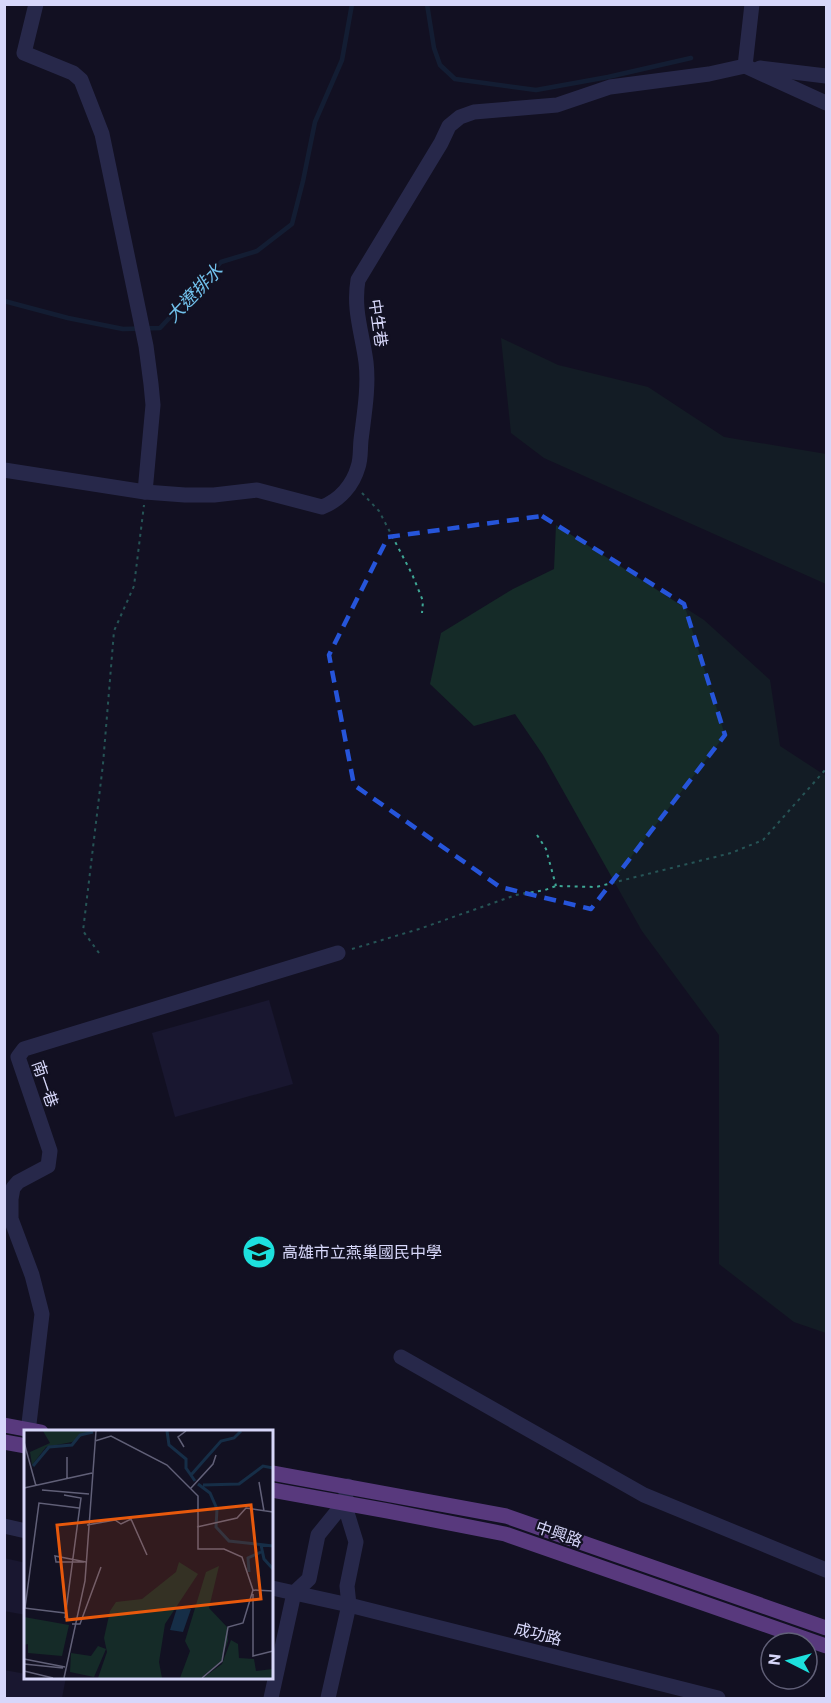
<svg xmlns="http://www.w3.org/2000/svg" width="831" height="1703" viewBox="0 0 831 1703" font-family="Roboto,'Noto Sans TC',sans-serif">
<rect width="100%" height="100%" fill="#121122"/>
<!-- green -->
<g fill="#152b28">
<polygon points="501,338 558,365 648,387 724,437 826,454 826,584 544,458 511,433"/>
<polygon points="556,525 704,620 770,680 780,746 826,776 826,1333 794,1322 719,1264 719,1035 642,931 543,755 515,714 474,726 430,684 441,633 513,589 554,569"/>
</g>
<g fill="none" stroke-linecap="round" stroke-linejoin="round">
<!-- stream -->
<g stroke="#162e47" stroke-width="4.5">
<polyline points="427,4 434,48 440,65 455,79 536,90 608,77 691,58"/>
<polyline points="4,301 68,318 123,329 160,328 221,262 257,251 292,224 303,181 315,122 342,60 352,4"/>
</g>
</g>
<!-- building -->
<g fill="#221f40">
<polygon points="269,1000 293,1084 175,1117 152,1033"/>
<polygon points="4,1558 26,1563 26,1615 4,1611"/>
<polygon points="4,1670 26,1674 26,1677 66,1677 62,1698 4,1698"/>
</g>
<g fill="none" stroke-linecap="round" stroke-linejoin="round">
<!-- path -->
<g stroke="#3ea795" stroke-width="2" stroke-dasharray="3 4.5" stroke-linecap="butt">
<polyline points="362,493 379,511 412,574 423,601 422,613"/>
<polyline points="537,835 546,849 556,886"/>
<polyline points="352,949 419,929 516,895 545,890 556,886 596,887 731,853 763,840 826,769"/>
<polyline points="99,953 83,931 103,764 114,631 134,586 144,505"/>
</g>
<!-- minor -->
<g stroke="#42467b" stroke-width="15">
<polyline points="36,4 24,53 73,73 81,80 102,134 146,346 151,384 153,405 145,492"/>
<polyline points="745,66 826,103"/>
<polyline points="760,68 826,76"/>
<path d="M4 470 145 492 185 495H214L257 490 322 507C340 500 353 485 358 467 361 459 360 449 361 440 364 415 369 387 366 362 362 332 353 310 358 280L441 143 449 126 460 117 474 112 557 105 610 87 709 74 745 66 752 4"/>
<polyline points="401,1357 644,1495 826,1570"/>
<polyline points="28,1432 42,1314 32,1275 11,1219 11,1199 13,1188 18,1182 48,1166 50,1151 18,1057 24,1049 338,953"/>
<polyline points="4,1526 26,1531"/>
<polyline points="272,1588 349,1605 718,1698"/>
<polyline points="271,1698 294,1593 309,1579 318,1535 344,1503 348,1486"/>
<polyline points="328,1698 349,1605 347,1586 356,1542 344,1503"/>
</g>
<!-- major -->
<g stroke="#ad6cec" stroke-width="15">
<polyline points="4,1425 41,1432"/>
<polyline points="4,1442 26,1446"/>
<polyline points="272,1473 506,1516 826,1628"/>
<polyline points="272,1490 388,1511 505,1534 826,1646"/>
</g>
</g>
<!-- marked area -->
<path d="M0 0H831V1703H0ZM542 516 684 604 725 735 591 909 500 887 354 785 329 655 388 537Z" fill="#121122" fill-opacity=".55" fill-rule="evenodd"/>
<path fill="none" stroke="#2655da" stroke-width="4.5" stroke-dasharray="12 8" stroke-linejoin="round" d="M542 516 684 604 725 735 591 909 500 887 354 785 329 655 388 537Z"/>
<!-- icons -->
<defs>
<g id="school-disc" transform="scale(1.725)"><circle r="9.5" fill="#1de0dd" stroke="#121122"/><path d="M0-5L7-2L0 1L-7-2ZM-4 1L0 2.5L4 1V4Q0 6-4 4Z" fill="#111"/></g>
</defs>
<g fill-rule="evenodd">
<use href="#school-disc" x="259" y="1252"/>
</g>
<g text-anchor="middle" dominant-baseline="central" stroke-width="4.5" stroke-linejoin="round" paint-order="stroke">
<!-- street labels -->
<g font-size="16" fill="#d7d7fa" stroke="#121122">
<text transform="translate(378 323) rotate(82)">中生巷</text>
<text transform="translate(45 1084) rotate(71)">南一巷</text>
<text transform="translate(559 1534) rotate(19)">中興路</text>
<text transform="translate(538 1634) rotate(14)">成功路</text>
</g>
<!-- poi labels -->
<g font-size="16" fill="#d7d7fa" stroke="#121122" text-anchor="start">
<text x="282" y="1252">高雄市立燕巢國民中學</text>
</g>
<!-- water labels -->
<g font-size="18" font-style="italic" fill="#72c2ed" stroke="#121122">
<text transform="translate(194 293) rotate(-46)">大遼排水</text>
</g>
</g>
<!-- overview -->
<g transform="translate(24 1430)">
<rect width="249" height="249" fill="#121122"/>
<path d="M19 1H66L48 12 22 17 8 35 6 22 26 13ZM155 132 174 144 141 194 135 232 138 248H74L83 222 80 208 86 181 92 172 118 169 152 142ZM195 136 185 178 203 197 204 211 197 231 177 248H156L166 221 161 211 182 142ZM0 187 45 195 38 226 4 223V214L0 215ZM207 210 214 214 215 228 230 229 232 241 249 239V248H179L198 234ZM74 216 82 219 70 247 46 242 47 223 67 226Z" fill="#152b28"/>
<path d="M153 178 167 179 159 202 146 200Z" fill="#162e47"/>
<path fill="none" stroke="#162e47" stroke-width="3" d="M143 1 145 15 162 29V38L171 51M9 36 25 17 48 15 56 5 69 2M167 45 197 11 210 8 217 1M174 54 186 63 193 79 192 97 205 111 249 116M179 55 215 54 239 36 249 38M237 115 240 129 249 139M225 142 224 128 237 122"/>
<path fill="none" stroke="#616078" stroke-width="1.5" d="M71 11 87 6 143 35 174 66V119H200L218 127 229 160 249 161M0 12 12 56M160 17 154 7 162 1M43 27V49M235 52 240 81M0 58 68 43M167 58 189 34 192 25M18 60 65 64M40 65 57 68 41 188M63 95 91 90 97 94 107 89 123 125M173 97 213 88 222 78 249 82M60 132H32L31 126 62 132M229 164V226L249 221M0 178 41 183M1 178 15 73 55 78M48 194H56L77 137M0 229 41 237M0 234 39 238M0 241 29 248M40 248 61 151 72 1M178 248 198 231 204 197 219 193 229 160"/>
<path fill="#e8590c" fill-opacity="0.15" stroke="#e8590c" stroke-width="3" d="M227 75 237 169 43 190 33 95Z"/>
<rect width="249" height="249" fill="none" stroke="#d7d7fa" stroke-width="3"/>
</g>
<!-- border -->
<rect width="831" height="1703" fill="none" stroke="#d7d7fa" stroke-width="12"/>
<!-- north arrow -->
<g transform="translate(789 1661) rotate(276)"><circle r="28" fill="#121122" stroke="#616078" stroke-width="1.5"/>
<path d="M0-4.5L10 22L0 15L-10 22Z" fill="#1de0dd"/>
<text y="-9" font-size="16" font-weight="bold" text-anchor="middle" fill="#d7d7fa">N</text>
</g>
</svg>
